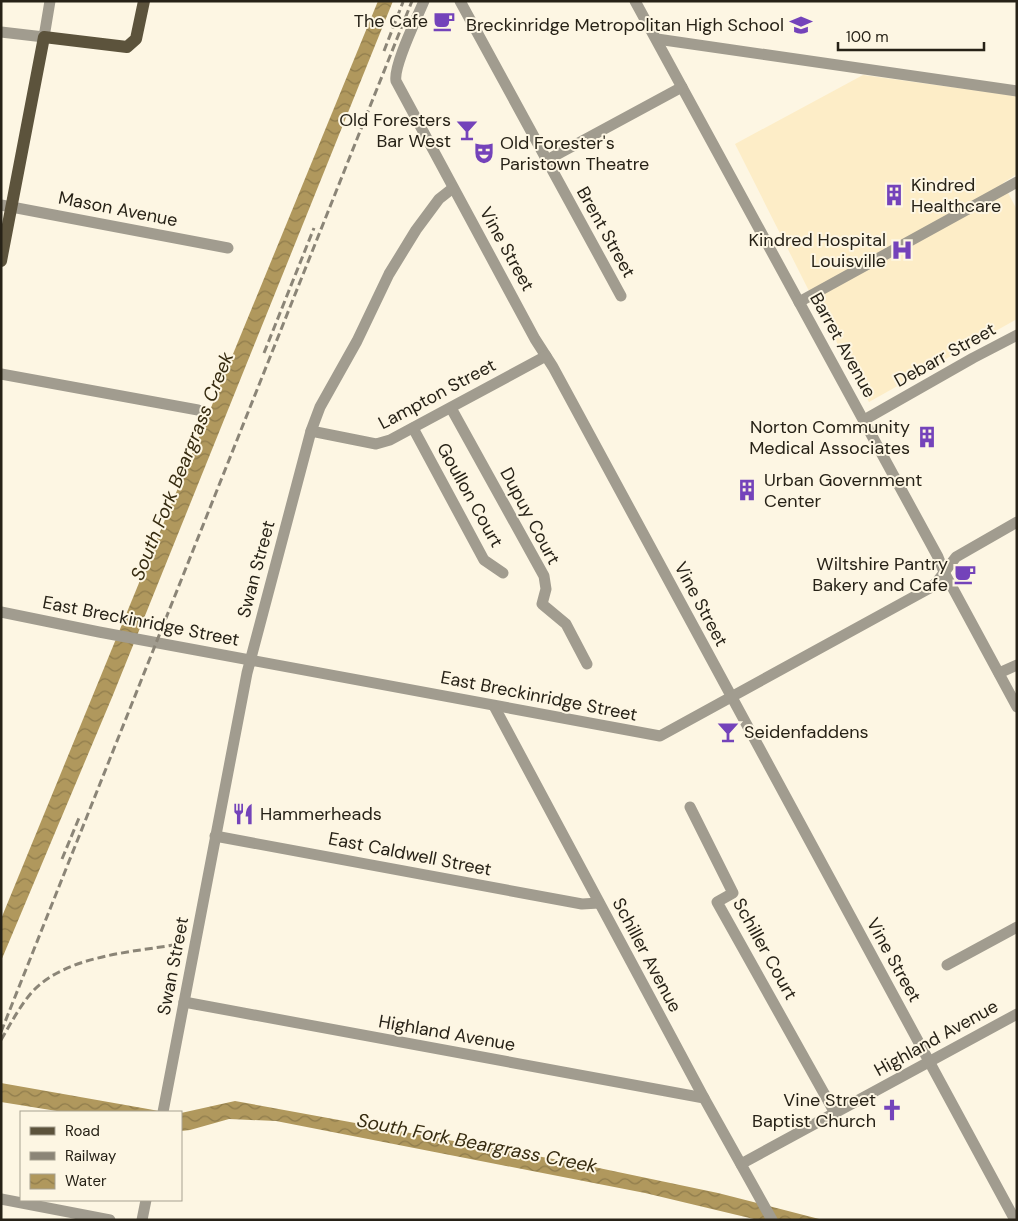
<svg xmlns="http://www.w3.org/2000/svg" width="1018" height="1221" viewBox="0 0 1018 1221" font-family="'DM Sans',sans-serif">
<defs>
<pattern id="water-waves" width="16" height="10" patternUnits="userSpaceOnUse" patternTransform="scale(1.25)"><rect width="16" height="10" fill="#b0985d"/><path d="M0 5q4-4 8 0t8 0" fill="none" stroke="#8f7c4c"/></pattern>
</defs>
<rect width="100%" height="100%" fill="#fdf6e3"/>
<!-- built -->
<polygon fill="#fdedc7" points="863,75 1017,96 1017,174 1003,183 1017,210 1017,319 869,402 808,289 735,144"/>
<!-- water -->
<g fill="url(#water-waves)">
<polygon points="378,1 393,1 113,695 1,961 1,919"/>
<polygon points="1,1083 148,1109 164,1112 63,1112 1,1102"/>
<polygon points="235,1101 575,1163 718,1193 823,1220 758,1220 645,1193 276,1121 229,1119 190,1130 181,1131 181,1113"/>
</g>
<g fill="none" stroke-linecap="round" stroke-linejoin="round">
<!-- minor -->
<g stroke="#a19c8f" stroke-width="11">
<path d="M424 1C417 18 393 66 396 81L535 339 553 367 1015 1220"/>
<polyline points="460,1 621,296"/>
<polyline points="635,1 938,557 944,572 1017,707"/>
<polyline points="1,32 44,37 50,1"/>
<polyline points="657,39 1017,91"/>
<polyline points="547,160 682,87"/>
<polyline points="1,205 228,248"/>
<polyline points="799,302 1017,182"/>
<polyline points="1,374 198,410"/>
<polyline points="451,408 544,576 546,589 542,604 566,624 587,664"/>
<polyline points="864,420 973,358 1017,335"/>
<polyline points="413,428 484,560 503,573"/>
<polyline points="311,431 376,444 390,440 546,356"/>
<polyline points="1,612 99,632 660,736 928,589 936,583 956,557 1017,522"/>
<polyline points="999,673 1017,665"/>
<polyline points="494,706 704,1098 772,1220"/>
<polyline points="690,807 733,893 717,902 835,1113"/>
<polyline points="215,836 582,904 599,903"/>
<polyline points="947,965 1017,927"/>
<polyline points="184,1002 704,1098"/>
<polyline points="163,1112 247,673 311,431 320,407 357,341 389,274 416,230 439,199 453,188"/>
<polyline points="741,1164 1017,1014"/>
<polyline points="1,1199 110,1220"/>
<polyline points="142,1220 146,1200"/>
</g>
<!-- major -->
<polyline stroke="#5c533c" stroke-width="12" points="1,261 44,37 127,47 136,39 144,1"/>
<!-- rail -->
<g stroke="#8b8577" stroke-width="3" stroke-dasharray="8 4" stroke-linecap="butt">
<polyline points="384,51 403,2"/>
<polyline points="264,353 314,228"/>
<polyline points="62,859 79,818"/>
<polyline points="1,1032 412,1"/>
<path d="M1 1040C11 1023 20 1006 32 992 66 955 134 952 180 944"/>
</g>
</g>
<!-- icons -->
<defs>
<g id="cafe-bare" transform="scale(1.725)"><path d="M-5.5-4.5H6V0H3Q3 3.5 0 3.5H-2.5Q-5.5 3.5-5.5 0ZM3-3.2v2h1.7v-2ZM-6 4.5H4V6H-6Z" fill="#7443ba" stroke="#fdf6e3" stroke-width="2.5" paint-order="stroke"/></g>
<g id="school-bare" transform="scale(1.725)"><path d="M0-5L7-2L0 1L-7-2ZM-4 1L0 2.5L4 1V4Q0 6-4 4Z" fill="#7443ba" stroke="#fdf6e3" stroke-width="2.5" paint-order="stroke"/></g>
<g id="bar-bare" transform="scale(1.725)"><path d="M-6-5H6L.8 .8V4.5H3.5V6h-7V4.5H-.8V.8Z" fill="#7443ba" stroke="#fdf6e3" stroke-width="2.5" paint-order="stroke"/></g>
<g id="theatre-bare" transform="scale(1.725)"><path d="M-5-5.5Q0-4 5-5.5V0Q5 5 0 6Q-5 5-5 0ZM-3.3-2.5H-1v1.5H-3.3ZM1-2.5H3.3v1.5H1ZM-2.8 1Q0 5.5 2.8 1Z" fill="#7443ba" stroke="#fdf6e3" stroke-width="2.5" paint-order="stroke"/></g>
<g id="building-bare" transform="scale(1.725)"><path d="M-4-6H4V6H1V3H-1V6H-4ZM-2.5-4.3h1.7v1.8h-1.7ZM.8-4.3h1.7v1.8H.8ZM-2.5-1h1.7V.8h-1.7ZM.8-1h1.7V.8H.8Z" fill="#7443ba" stroke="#fdf6e3" stroke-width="2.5" paint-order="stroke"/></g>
<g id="hospital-bare" transform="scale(1.725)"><path d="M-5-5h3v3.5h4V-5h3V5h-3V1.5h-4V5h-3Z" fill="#7443ba" stroke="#fdf6e3" stroke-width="2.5" paint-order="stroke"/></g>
<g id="restaurant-bare" transform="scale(1.725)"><path d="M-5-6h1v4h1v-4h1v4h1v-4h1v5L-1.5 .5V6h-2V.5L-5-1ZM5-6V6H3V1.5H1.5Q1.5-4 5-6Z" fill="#7443ba" stroke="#fdf6e3" stroke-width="2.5" paint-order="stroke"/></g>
<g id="church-bare" transform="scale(1.725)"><path d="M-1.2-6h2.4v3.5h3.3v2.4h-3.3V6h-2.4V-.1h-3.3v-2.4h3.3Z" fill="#7443ba" stroke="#fdf6e3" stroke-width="2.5" paint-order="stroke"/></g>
</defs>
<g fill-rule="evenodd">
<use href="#cafe-bare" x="444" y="21"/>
<use href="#school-bare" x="801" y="25"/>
<use href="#bar-bare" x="467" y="130"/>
<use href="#theatre-bare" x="484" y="153"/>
<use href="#building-bare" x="894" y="195"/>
<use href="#hospital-bare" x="902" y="250"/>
<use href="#building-bare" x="927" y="437"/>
<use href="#building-bare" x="747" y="490"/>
<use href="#cafe-bare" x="965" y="574"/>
<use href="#bar-bare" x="728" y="732"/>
<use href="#restaurant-bare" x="243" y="814"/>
<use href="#church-bare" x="892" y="1110"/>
</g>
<g text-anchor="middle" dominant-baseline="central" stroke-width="4" stroke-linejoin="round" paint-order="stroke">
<!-- poi labels -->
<g font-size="18" fill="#272217" stroke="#fdf6e3" text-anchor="end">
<text x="428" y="21">The Cafe</text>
<text x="784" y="25">Breckinridge Metropolitan High School</text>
<text x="451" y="120">Old Foresters<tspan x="451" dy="21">Bar West</tspan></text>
<text x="500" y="143" text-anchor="start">Old Forester's<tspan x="500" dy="21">Paristown Theatre</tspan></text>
<text x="911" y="185" text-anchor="start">Kindred<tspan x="911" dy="21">Healthcare</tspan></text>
<text x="886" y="240">Kindred Hospital<tspan x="886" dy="21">Louisville</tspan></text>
<text x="910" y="427">Norton Community<tspan x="910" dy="21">Medical Associates</tspan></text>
<text x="764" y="480" text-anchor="start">Urban Government<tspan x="764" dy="21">Center</tspan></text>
<text x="948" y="564">Wiltshire Pantry<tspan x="948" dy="21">Bakery and Cafe</tspan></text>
<text x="744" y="732" text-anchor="start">Seidenfaddens</text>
<text x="260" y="814" text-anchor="start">Hammerheads</text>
<text x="876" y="1100">Vine Street<tspan x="876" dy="21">Baptist Church</tspan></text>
</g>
<!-- street labels -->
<g font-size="18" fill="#272217" stroke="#fdf6e3">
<text transform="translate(118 209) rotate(11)">Mason Avenue</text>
<text transform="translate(606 232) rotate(61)">Brent Street</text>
<text transform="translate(507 249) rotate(61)">Vine Street</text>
<text transform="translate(843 345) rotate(61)">Barret Avenue</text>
<text transform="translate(945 355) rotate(-29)">Debarr Street</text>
<text transform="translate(437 394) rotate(-28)">Lampton Street</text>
<text transform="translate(470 495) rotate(61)">Goullon Court</text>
<text transform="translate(530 516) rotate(62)">Dupuy Court</text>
<text transform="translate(256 569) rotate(-75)">Swan Street</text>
<text transform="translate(701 604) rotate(62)">Vine Street</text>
<text transform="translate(141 621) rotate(11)">East Breckinridge Street</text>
<text transform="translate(539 696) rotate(11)">East Breckinridge Street</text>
<text transform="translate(410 854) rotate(11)">East Caldwell Street</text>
<text transform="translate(765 949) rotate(61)">Schiller Court</text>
<text transform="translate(647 955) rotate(62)">Schiller Avenue</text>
<text transform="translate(894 960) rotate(61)">Vine Street</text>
<text transform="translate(173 966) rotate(-79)">Swan Street</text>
<text transform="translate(447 1033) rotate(10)">Highland Avenue</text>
<text transform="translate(936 1038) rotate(-29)">Highland Avenue</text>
</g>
<!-- water labels -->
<g font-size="19" font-style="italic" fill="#362b10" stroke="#fdf6e3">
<text transform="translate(182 466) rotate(-68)">South Fork Beargrass Creek</text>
<text transform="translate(477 1143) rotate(11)">South Fork Beargrass Creek</text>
</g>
</g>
<!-- border -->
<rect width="1018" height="1221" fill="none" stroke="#272217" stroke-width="5"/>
<!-- legend -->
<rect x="20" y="1111" width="162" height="90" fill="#fdf6e3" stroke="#a7a191"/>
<rect x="30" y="1127" width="25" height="8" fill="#5c533c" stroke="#a7a191"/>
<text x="65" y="1136" font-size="15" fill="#272217">Road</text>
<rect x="30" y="1152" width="25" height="8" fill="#8b8577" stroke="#a7a191"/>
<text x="65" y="1161" font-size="15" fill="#272217">Railway</text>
<rect x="30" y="1174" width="25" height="15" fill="url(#water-waves)" stroke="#a7a191"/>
<text x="65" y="1186" font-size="15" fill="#272217">Water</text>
<!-- scale -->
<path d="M838 42v8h146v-8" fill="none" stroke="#272217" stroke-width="2.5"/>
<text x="846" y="42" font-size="15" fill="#272217" stroke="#fdf6e3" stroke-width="4" paint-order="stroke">100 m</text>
</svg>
